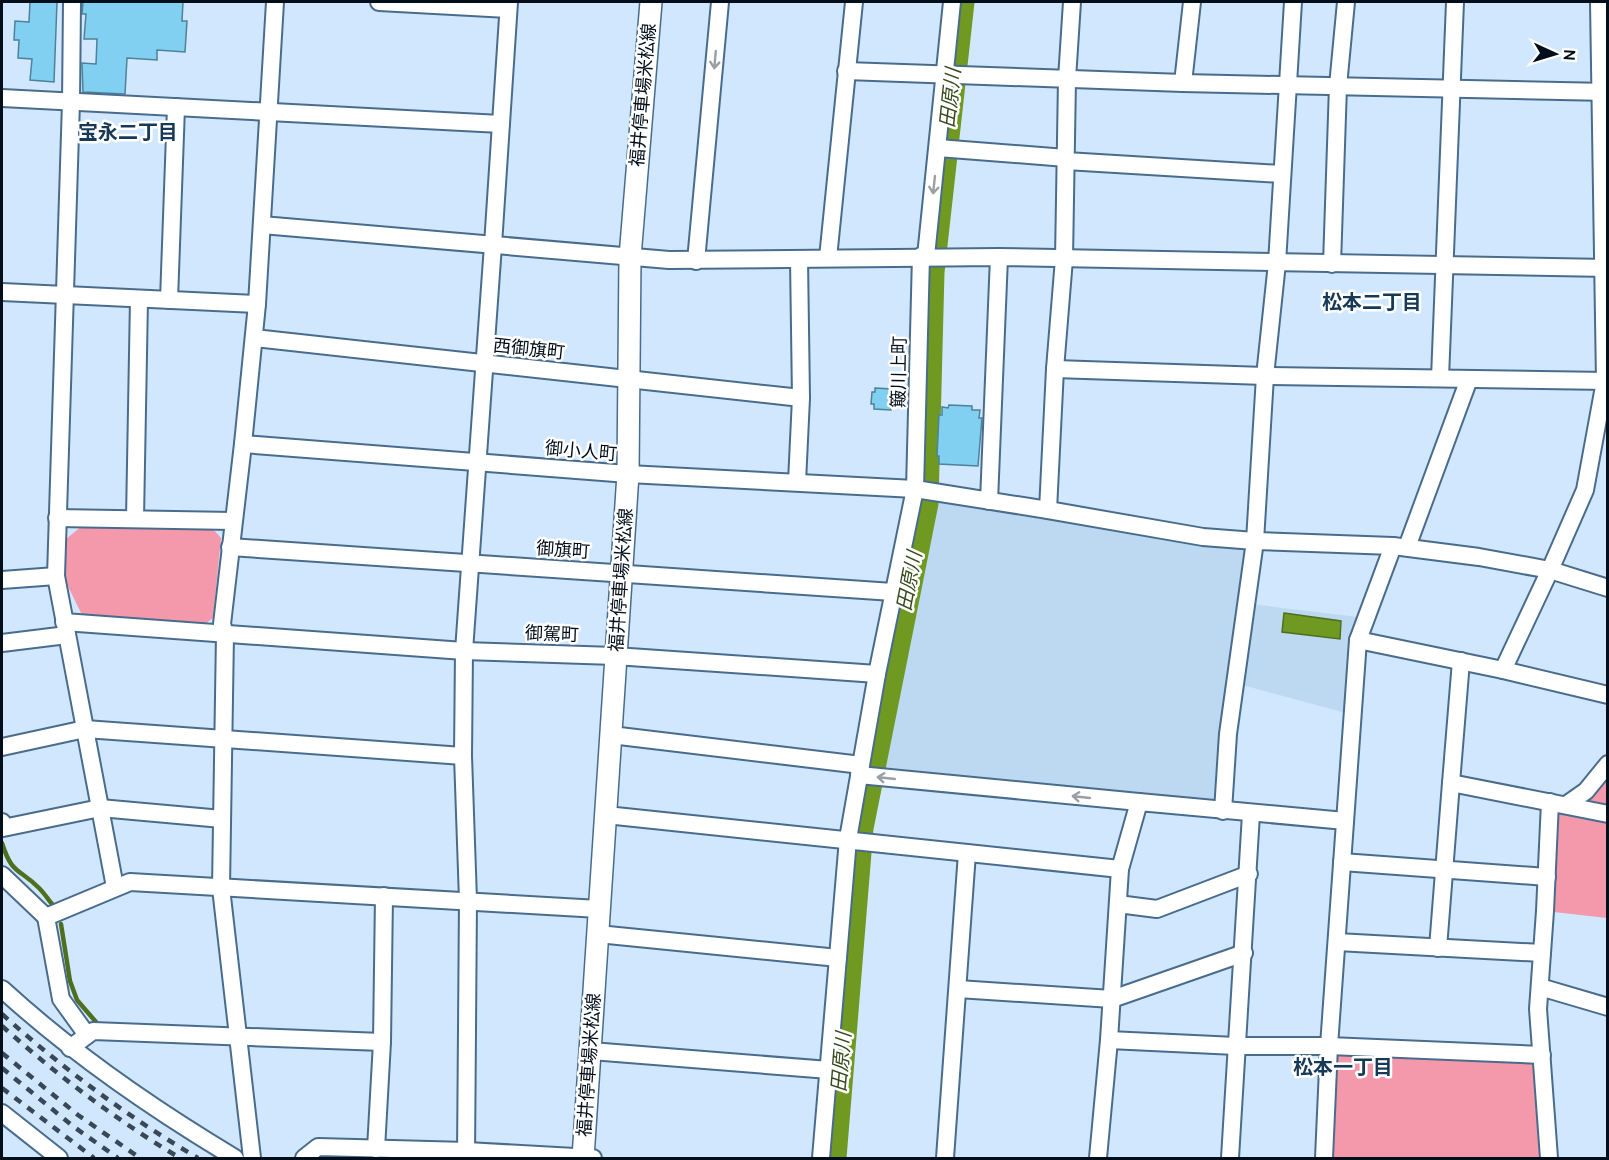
<svg xmlns="http://www.w3.org/2000/svg" width="1609" height="1160" viewBox="0 0 1609 1160" font-family="Cabin,'Noto Sans JP',sans-serif">
<rect width="100%" height="100%" fill="#d0e7fe"/>
<!-- built -->
<polygon fill="#bdd8f1" points="933,498 1240,547 1249,553 1242,603 1358,617 1346,713 1231,682 1217,806 879,769"/>
<!-- green -->
<g fill="#f499ab">
<polygon points="82,526 213,529 221,538 213,618 201,627 82,615 63,576 66,539"/>
<polygon points="1607,778 1607,918 1545,911 1550,802 1566,805"/>
<polygon points="1329,1046 1535,1054 1549,1158 1324,1158"/>
</g>
<!-- water -->
<polygon fill="#6f9921" stroke="#4e6f1f" stroke-width="1.5" points="1284,613 1341,621 1340,639 1282,632"/>
<g fill="none" stroke-linecap="round" stroke-linejoin="round">
<!-- stream -->
<g stroke="#4e6f1f" stroke-width="4.5">
<path d="M2 843C12 875 19 868 39 888 44 893 48 899 52 904"/>
<polyline points="61,924 70,981 77,1000 96,1022"/>
</g>
<!-- river -->
<polyline stroke="#6f9921" stroke-width="27" points="833,1158 860,828 925,503 931,272 961,2"/>
</g>
<!-- building -->
<g fill="#81cff1" stroke="#4d8299" stroke-width="1.5">
<polygon points="30,2 57,2 54,82 30,80 32,59 18,58 19,40 14,40 15,21 29,22"/>
<polygon points="83,2 183,2 182,21 187,21 185,52 157,50 157,60 127,58 125,94 83,92 82,63 96,64 97,39 84,39 86,14 82,14"/>
<polygon points="875,388 892,389 891,392 896,393 895,407 891,407 891,410 874,409 874,404 871,404 872,392 875,392"/>
<polygon points="949,405 972,406 972,410 980,410 979,418 982,418 978,466 939,464 939,456 937,456 939,415 942,415 942,407 948,408"/>
</g>
<g fill="none" stroke-linecap="round" stroke-linejoin="round">
<!-- minor casing -->
<g stroke="#496c8d" stroke-width="20">
<g id="minor">
<polyline points="72,2 71,102 56,576 115,887"/>
<polyline points="379,2 508,9"/>
<polyline points="846,71 1183,83 1608,92"/>
<polyline points="1183,83 1192,2"/>
<polyline points="2,98 501,124"/>
<polyline points="938,148 1066,158"/>
<polyline points="1066,161 1282,174"/>
<polyline points="262,225 669,260 999,257 1608,268"/>
<polyline points="926,256 952,2"/>
<polyline points="828,258 854,2"/>
<polyline points="696,261 720,2"/>
<polyline points="1332,264 1338,86 1346,2"/>
<polyline points="2,292 257,304"/>
<polyline points="169,300 176,107"/>
<polyline points="254,338 801,398"/>
<polyline points="1055,369 1265,376 1608,381"/>
<polyline points="1440,378 1455,2"/>
<polyline points="243,444 628,474 915,489 1048,510 1203,537 1255,541 1393,546 1479,557 1550,570 1608,588"/>
<polyline points="797,482 801,398 799,259"/>
<polyline points="989,501 999,257"/>
<polyline points="1048,510 1055,369 1064,259 1067,79 1072,2"/>
<polyline points="57,518 233,521"/>
<polyline points="135,519 139,299"/>
<polyline points="230,547 893,592"/>
<polyline points="1407,547 1469,379"/>
<polyline points="2,580 56,576"/>
<polyline points="64,622 464,651 615,656 877,674"/>
<polyline points="1358,640 1503,670 1608,695"/>
<polyline points="2,643 67,635"/>
<polyline points="1461,661 1451,783 1608,814"/>
<polyline points="1503,670 1550,570 1585,490 1605,381 1599,2"/>
<polyline points="611,735 861,765"/>
<polyline points="2,747 85,729 463,756"/>
<polyline points="859,775 1139,802"/>
<polyline points="1566,805 1586,791 1608,764"/>
<polyline points="1223,811 1228,734 1255,541 1265,376 1277,263 1293,2"/>
<polyline points="606,815 1120,869"/>
<polyline points="2,822 3,828 100,808 222,819"/>
<polyline points="1342,862 1547,877"/>
<polyline points="2,875 46,917"/>
<polyline points="1118,904 1157,909 1249,874"/>
<polyline points="598,934 838,958"/>
<polyline points="1337,942 1542,953"/>
<polyline points="1438,948 1451,783"/>
<polyline points="1540,987 1608,1007"/>
<path d="M2 989C73 1054 153 1109 235 1158"/>
<polyline points="958,989 1112,999 1244,953"/>
<polyline points="87,1035 61,999 46,917 130,882 599,909"/>
<polyline points="1109,1040 1236,1046 1329,1046 1542,1055"/>
<polyline points="70,1048 93,1031 382,1042"/>
<polyline points="591,1051 829,1070"/>
<polyline points="2,1113 59,1158"/>
<polyline points="376,1149 382,1042 384,896"/>
<polyline points="252,1158 221,888 225,634 222,624 243,444 257,304 275,2"/>
<polyline points="304,1158 318,1147 467,1151 593,1158"/>
<polyline points="466,1158 468,900 463,756 464,651 493,245 509,2"/>
<polyline points="821,1158 848,839 877,674 915,489 921,256"/>
<polyline points="945,1158 967,853"/>
<polyline points="1098,1158 1109,1040 1120,869 1139,802 1345,821"/>
<polyline points="1230,1158 1251,814"/>
<polyline points="1324,1158 1329,1046 1358,640 1393,546"/>
<polyline points="1549,1158 1538,1009 1545,911 1550,802"/>
</g>
</g>
<!-- major casing -->
<g stroke="#496c8d" stroke-width="24">
<polyline id="major" points="583,1158 628,474 630,257 651,2"/>
</g>
<!-- minor -->
<use href="#minor" stroke="#fff" stroke-width="16"/>
<!-- major -->
<use href="#major" stroke="#fff" stroke-width="21"/>
<!-- rail -->
<g stroke="#394857" stroke-width="4.5" stroke-dasharray="8 8" stroke-linecap="butt">
<path d="M2 1014C62 1068 128 1117 198 1158"/>
<path d="M2 1026C57 1075 116 1120 180 1158"/>
<polyline points="2,1053 78,1115 140,1158"/>
<polyline points="2,1068 74,1127 118,1158"/>
<polyline points="2,1088 94,1158"/>
</g>
</g>
<!-- one-way arrows -->
<defs><path id="oneway-shaft" d="M-6 0H5M1.5-3L5.5 0L1.5 3" fill="none" stroke-width="1.6" stroke-linecap="round" stroke-linejoin="round" transform="scale(1.5)"/></defs>
<g stroke="#9a9fa3">
<use href="#oneway-shaft" transform="translate(715 60) rotate(95)"/>
<use href="#oneway-shaft" transform="translate(934 185) rotate(96)"/>
<use href="#oneway-shaft" transform="translate(886 778) rotate(-174)"/>
<use href="#oneway-shaft" transform="translate(1081 797) rotate(-174)"/>
</g>
<g text-anchor="middle" dominant-baseline="central" stroke-width="5" stroke-linejoin="round" paint-order="stroke">
<!-- street labels -->
<g font-size="18" fill="#020e1a" stroke="#fff">
<text transform="translate(643 95) rotate(-85)">福井停車場米松線</text>
<text transform="translate(529 349) rotate(6)">西御旗町</text>
<text transform="translate(899 372) rotate(-89)">簸川上町</text>
<text transform="translate(581 451) rotate(5)">御小人町</text>
<text transform="translate(563 550) rotate(4)">御旗町</text>
<text transform="translate(621 580) rotate(-86)">福井停車場米松線</text>
<text transform="translate(552 634) rotate(2)">御駕町</text>
<text transform="translate(589 1065) rotate(-86)">福井停車場米松線</text>
</g>
<!-- water labels -->
<g font-size="20" font-style="italic" fill="#394b1e" stroke="#fff">
<text transform="translate(950 98) rotate(-84)">田原川</text>
<text transform="translate(909 581) rotate(-79)">田原川</text>
<text transform="translate(841 1062) rotate(-85)">田原川</text>
</g>
<!-- neighbourhood labels -->
<g font-size="20" font-weight="bold" fill="#163957" stroke="#fff">
<text x="128" y="132">宝永二丁目</text>
<text x="1372" y="302">松本二丁目</text>
<text x="1343" y="1067">松本一丁目</text>
</g>
</g>
<!-- border -->
<rect width="1609" height="1160" fill="none" stroke="#020e1a" stroke-width="6"/>
<!-- north arrow -->
<g transform="translate(1555 54) rotate(94)" stroke="#ffffff" stroke-width="4.5" paint-order="stroke">
<path d="M0-4.5L10 22L0 15L-10 22Z" fill="#020e1a"/>
<text y="-9" font-size="16" font-weight="bold" text-anchor="middle" fill="#020e1a">N</text>
</g>
</svg>
